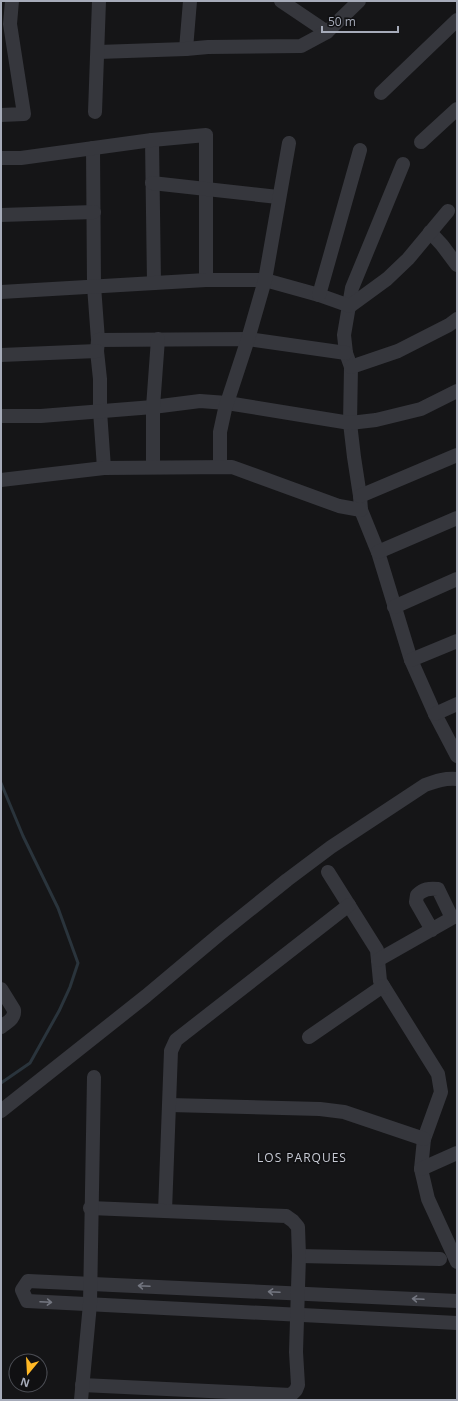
<svg xmlns="http://www.w3.org/2000/svg" width="458" height="1401" viewBox="0 0 458 1401" font-family="'Open Sans',sans-serif">
<rect width="100%" height="100%" fill="#151517"/>
<g fill="none" stroke-linecap="round" stroke-linejoin="round">
<!-- stream -->
<polyline stroke="#2a343c" stroke-width="3" points="1,783 23,836 58,908 78,963 70,987 59,1011 30,1063 1,1083"/>
<!-- minor -->
<g stroke="#36373d" stroke-width="14">
<polyline points="281,1 327,32"/>
<polyline points="186,49 190,1"/>
<polyline points="98,52 186,49 208,47 301,46 327,32 359,1"/>
<polyline points="381,93 457,20"/>
<polyline points="95,112 99,1"/>
<polyline points="1,115 24,114 10,24 12,1"/>
<polyline points="152,140 154,283"/>
<polyline points="421,142 457,109"/>
<polyline points="93,148 94,286 98,340 97,351 100,379 100,411 104,468"/>
<polyline points="1,158 21,158 152,140 206,135 206,280"/>
<polyline points="403,164 352,288 344,335 346,353 351,367 350,423 354,457 360,496 361,510 378,552 411,660 435,714 457,756"/>
<polyline points="152,183 278,197"/>
<polyline points="1,215 94,212"/>
<polyline points="430,232 442,245 457,265"/>
<polyline points="1,292 206,280 265,280 319,295 350,306 387,279 408,259 448,211"/>
<polyline points="319,295 360,150"/>
<polyline points="98,340 248,339 346,353"/>
<polyline points="1,355 97,351"/>
<polyline points="351,367 398,351 449,325 457,319"/>
<polyline points="1,416 41,416 153,407 200,401 227,403 350,423 376,420 421,409 457,391"/>
<polyline points="153,467 153,407 158,339"/>
<polyline points="220,467 220,432 225,409 248,339 265,280 289,143"/>
<polyline points="1,480 104,468 232,467 339,506 361,510"/>
<polyline points="360,496 457,455"/>
<polyline points="378,552 457,518"/>
<polyline points="394,607 457,579"/>
<polyline points="411,660 457,641"/>
<polyline points="435,714 457,704"/>
<polyline points="328,872 377,950 380,981 438,1074 441,1092 424,1139 421,1169 428,1199 457,1262"/>
<path d="M378 960 452 918 438 889C429 888 424 889 417 895L416 902 432 930"/>
<path d="M1 989 14 1010C15 1019 7 1022 1 1027"/>
<polyline points="309,1037 383,986"/>
<polyline points="170,1105 320,1109 344,1112 424,1139"/>
<path d="M1 1111 146 996 221 933 287 880 331 847 425 785C436 781 445 778 457 779"/>
<polyline points="421,1169 457,1153"/>
<polyline points="165,1211 171,1051 176,1040 349,905"/>
<polyline points="299,1256 440,1259"/>
<polyline points="457,1301 28,1281 22,1290 27,1301 457,1323"/>
<polyline points="82,1385 291,1395 296,1390 298,1385 296,1352 299,1256 298,1227 293,1221 286,1216 90,1208"/>
<polyline points="81,1400 90,1304 94,1077"/>
</g>
</g>
<!-- one-way arrows -->
<defs><path id="oneway-shaft" d="M-6 0H5M1.5-3L5.5 0L1.5 3" fill="none" stroke-width="1.6" stroke-linecap="round" stroke-linejoin="round"/></defs>
<g stroke="#747781">
<use href="#oneway-shaft" transform="translate(144 1286) rotate(-177)"/>
<use href="#oneway-shaft" transform="translate(274 1292) rotate(-177)"/>
<use href="#oneway-shaft" transform="translate(418 1299) rotate(-177)"/>
<use href="#oneway-shaft" transform="translate(46 1302) rotate(3)"/>
</g>
<g text-anchor="middle" dominant-baseline="central" stroke-width="3" stroke-linejoin="round" paint-order="stroke">
<!-- neighbourhood labels -->
<g font-size="12" letter-spacing="1" fill="#c7cad4" stroke="#101012">
<text x="302" y="1157">LOS PARQUES</text>
</g>
</g>
<!-- border -->
<rect width="458" height="1401" fill="none" stroke="#a6abb9" stroke-width="4"/>
<!-- north arrow -->
<g transform="translate(28 1373) rotate(198)"><circle r="19" fill="#101012" stroke="#4c4e55"/>
<path d="M0-3L7 15L0 10L-7 15Z" fill="#ffb825"/>
<text y="-6" font-size="11" font-weight="bold" text-anchor="middle" fill="#a6abb9">N</text>
</g>
<!-- scale -->
<path d="M322 26v6h76v-6" fill="none" stroke="#a6abb9" stroke-width="2"/>
<text x="328" y="26" font-size="12" fill="#a6abb9" stroke="#101012" stroke-width="3" paint-order="stroke">50 m</text>
</svg>
